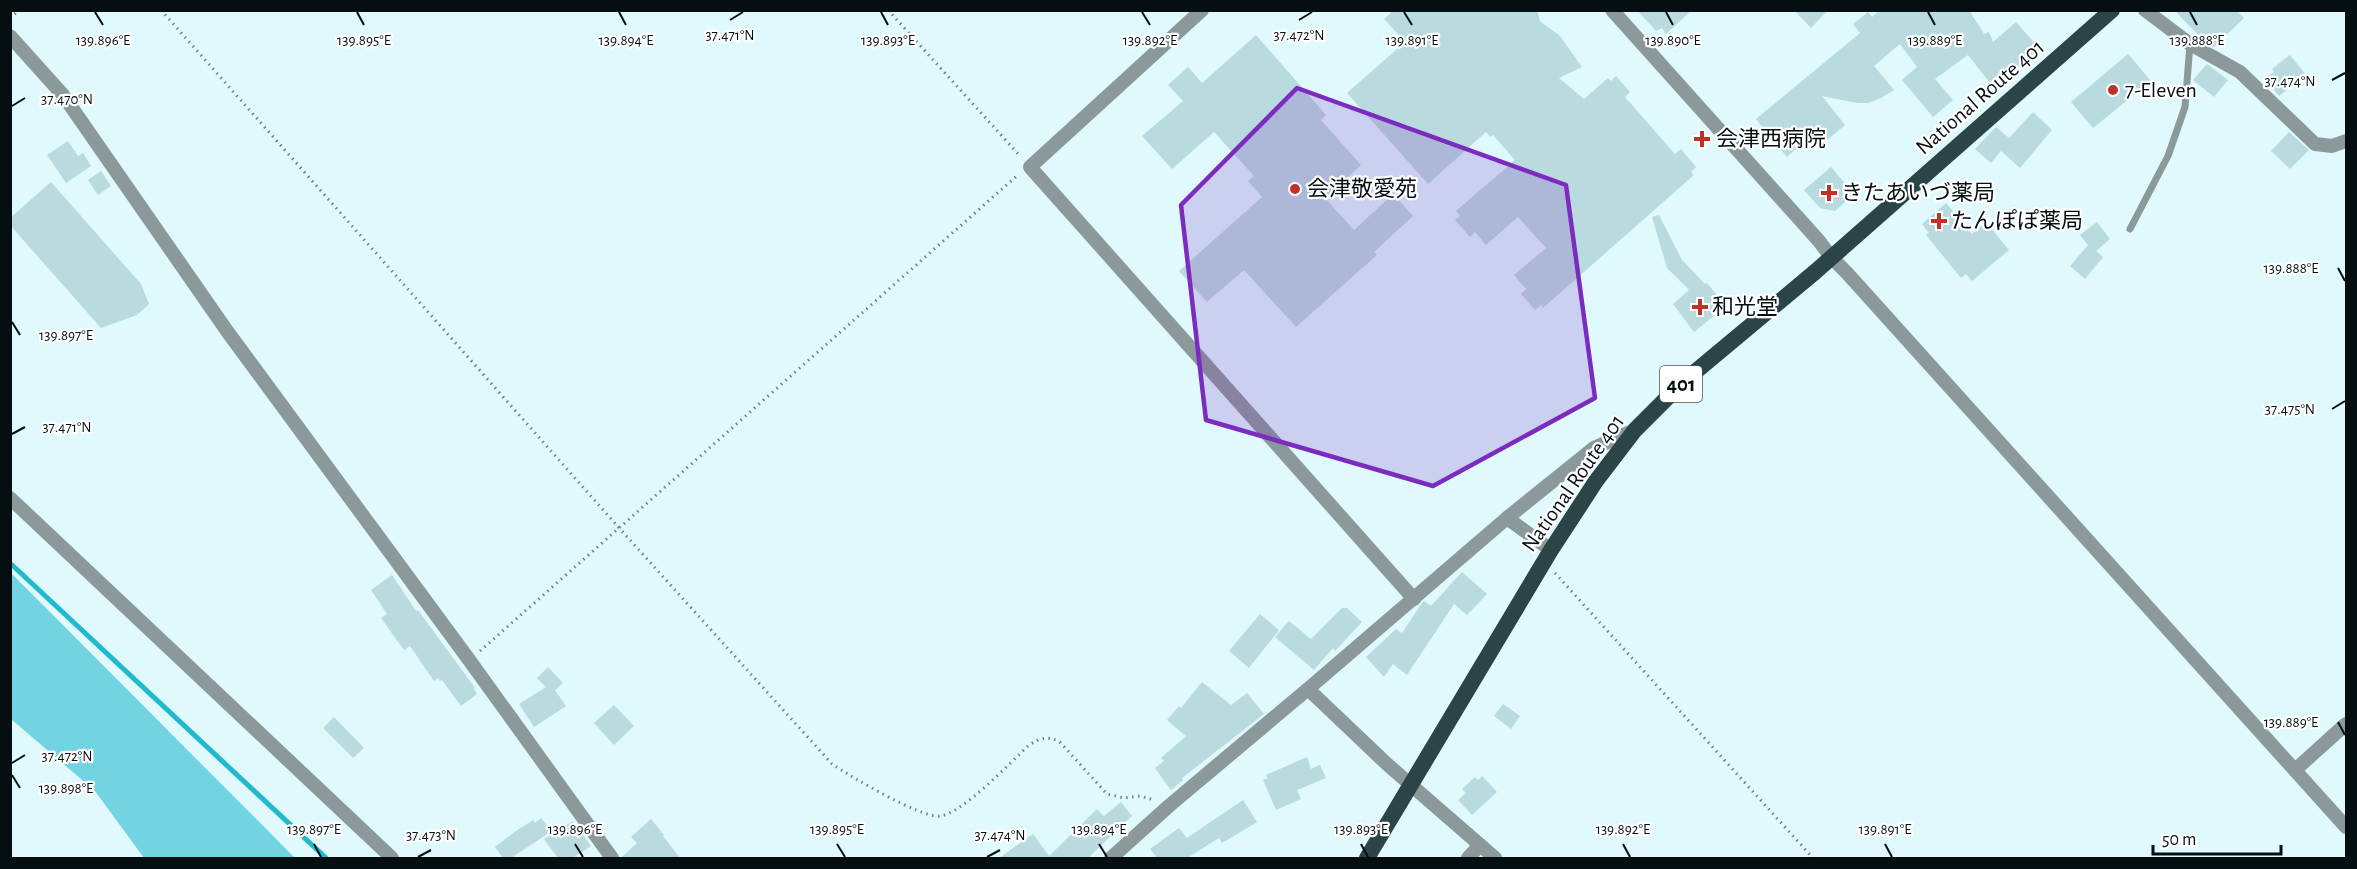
<svg xmlns="http://www.w3.org/2000/svg" width="2357" height="869" viewBox="0 0 2357 869" font-family="'Alegreya Sans','Noto Sans JP',sans-serif">
<rect width="100%" height="100%" fill="#dff9fd"/>
<!-- green -->
<polygon fill="#72d3e2" points="11,573 295,858 144,858 95,791 11,719"/>
<g fill="none" stroke-linecap="round" stroke-linejoin="round">
<!-- stream -->
<polyline stroke="#21b9cc" stroke-width="5" points="10,563 326,858"/>
</g>
<!-- building -->
<g fill="#b9dadf">
<polygon points="1394,10 1537,10 1540,21 1560,36 1582,67 1559,78 1584,99 1608,78 1611,81 1616,76 1630,92 1625,97 1675,154 1681,149 1696,167 1691,172 1694,175 1543,308 1541,305 1535,310 1521,294 1526,289 1514,275 1546,248 1518,217 1486,245 1475,232 1470,237 1455,220 1460,216 1456,211 1515,160 1493,135 1490,137 1486,132 1428,184 1347,93 1405,42 1384,19"/>
<polygon points="1637,10 1692,10 1666,34 1662,28 1656,31"/>
<polygon points="1794,10 1828,10 1811,28"/>
<polygon points="1880,10 1969,10 1984,34 1989,32 1993,42 2016,22 2040,49 2008,74 2010,75 1994,88 1968,55 1935,79 1953,100 1933,117 1902,80 1917,67 1900,44 1874,66 1894,90 1881,98 1868,103 1857,103 1822,96 1845,125 1827,140 1817,128 1787,157 1756,119 1860,33 1853,24 1868,12 1872,17"/>
<polygon points="2174,10 2236,10 2244,18 2214,47 2205,42"/>
<polygon points="1256,35 1326,115 1321,120 1361,165 1325,198 1354,230 1393,194 1413,216 1374,252 1377,255 1296,327 1244,270 1207,302 1179,271 1262,197 1248,181 1254,176 1214,132 1172,169 1142,136 1183,101 1168,85 1188,67 1202,83"/>
<polygon points="2128,54 2151,81 2093,128 2071,102"/>
<polygon points="2290,55 2306,75 2279,96 2265,79 2274,72 2272,69"/>
<polygon points="2207,64 2228,80 2214,97 2193,80"/>
<polygon points="2033,112 2052,130 2020,168 2001,151 1991,163 1975,149 1996,127 2009,138"/>
<polygon points="2289,132 2309,150 2290,169 2271,151"/>
<polygon points="68,141 78,156 83,153 91,166 66,183 47,155"/>
<polygon points="1831,167 1854,194 1835,211 1820,208 1804,190"/>
<polygon points="101,171 111,186 98,195 88,180"/>
<polygon points="51,182 141,284 149,304 137,315 101,328 10,225 10,218"/>
<polygon points="1946,203 1972,234 1986,222 2009,250 1972,281 1966,274 1961,278 1926,235 1929,233 1922,224"/>
<polygon points="1659,215 1682,260 1705,284 1707,283 1726,306 1694,332 1673,304 1689,290 1667,268 1652,217"/>
<polygon points="2097,222 2110,239 2096,251 2103,257 2085,279 2070,266 2088,245 2080,235"/>
<polygon points="1462,572 1487,594 1467,615 1454,604 1407,675 1393,664 1384,677 1366,657 1396,629 1402,633 1422,603 1424,601 1431,606"/>
<polygon points="392,575 416,611 418,610 475,688 474,689 477,694 461,706 442,680 440,681 438,678 434,681 410,646 404,650 381,618 387,614 371,590"/>
<polygon points="1342,608 1347,608 1362,622 1335,651 1333,648 1314,670 1275,637 1289,621 1311,639"/>
<polygon points="1260,614 1279,630 1249,668 1229,651"/>
<polygon points="548,667 563,683 555,690 566,706 534,727 519,704 546,687 537,678"/>
<polygon points="1202,682 1231,705 1247,693 1264,714 1182,778 1183,780 1171,790 1155,768 1164,761 1161,758 1186,736 1167,720 1179,706 1181,708"/>
<polygon points="1503,704 1520,716 1511,729 1494,716"/>
<polygon points="614,705 634,726 614,745 594,723"/>
<polygon points="334,717 364,748 353,758 323,728"/>
<polygon points="1307,757 1311,769 1320,765 1326,778 1297,790 1301,799 1276,810 1263,780 1268,778 1266,775"/>
<polygon points="1482,776 1497,792 1472,815 1458,800 1466,793 1462,789 1475,777 1478,780"/>
<polygon points="1243,800 1257,822 1222,843 1219,838 1187,858 1157,858 1150,849 1179,828 1187,838"/>
<polygon points="1121,802 1132,816 1088,858 999,858 1033,834 1049,856 1097,809 1104,816"/>
<polygon points="541,818 552,831 511,858 503,858 495,847 516,831 533,820 535,823"/>
<polygon points="651,819 664,835 663,836 680,858 621,858 637,843 631,837"/>
<polygon points="573,821 591,846 573,858 558,858 544,839"/>
</g>
<g fill="none" stroke-linecap="round" stroke-linejoin="round">
<!-- path -->
<g stroke="#718386" stroke-width="3" stroke-dasharray="1.5 4.5" stroke-linecap="butt">
<path d="M161 10 620 529 832 764C850 776 920 818 940 816 962 814 1011 762 1029 745 1041 738 1046 736 1059 741L1107 794 1124 798 1140 796 1154 800"/>
<polyline points="888,10 1020,156"/>
<polyline points="10,18 19,10"/>
<polyline points="1555,573 1813,858"/>
<polyline points="480,651 1019,174"/>
</g>
<!-- service -->
<polyline stroke="#8c999b" stroke-width="7" points="2130,229 2168,156 2185,107 2190,44"/>
<!-- minor -->
<g stroke="#8c999b" stroke-width="14">
<polyline points="1202,10 1030,167 1414,599"/>
<polyline points="1612,10 1819,241 1831,257 1847,273 2346,827"/>
<polyline points="2145,10 2190,44 2240,72 2315,144 2332,146 2346,141"/>
<polyline points="10,36 63,95 227,331 467,657 612,858"/>
<polyline points="10,498 392,858"/>
<polyline points="1507,518 1551,550"/>
<polyline points="1308,689 1388,765 1495,858"/>
<polyline points="2295,770 2346,724"/>
<polyline points="1111,858 1170,805 1308,689 1507,518 1594,448 1635,430"/>
<polyline points="1468,858 1480,845"/>
</g>
<!-- trunk -->
<polyline stroke="#2a4448" stroke-width="16" points="1367,858 1551,550 1596,481 1635,430 1683,382 1815,272 2112,10"/>
</g>
<!-- marked area -->
<path fill="#7b2cbf" fill-opacity="0.2" stroke="#7b2cbf" stroke-width="4.5" stroke-linejoin="round" d="M1297 88 1566 185 1595 398 1433 486 1206 420 1181 205Z"/>
<!-- ticks -->
<path fill="none" stroke="#050f11" stroke-width="2" d="M95 12 103 25M357 12 364 25M619 12 626 25M881 12 888 25M1142 12 1150 25M1404 12 1412 25M1666 12 1673 25M1928 12 1935 25M2190 12 2197 25M730 20 743 12M1299 20 1312 12M2332 80 2345 73M12 106 25 98M2338 268 2345 281M12 322 20 335M2332 409 2345 401M12 434 25 427M2338 722 2345 735M12 763 25 755M12 775 20 788M314 844 321 857M575 844 583 857M837 844 845 857M1099 844 1107 857M1361 844 1368 857M1623 844 1630 857M1885 844 1892 857M418 857 431 850M987 857 1000 850"/>
<!-- markers -->
<g fill="#bf3229" stroke="#fff" stroke-width="2">
<circle cx="2113" cy="90" r="6"/>
<path d="M1699 130h6v6h6v6h-6v6h-6v-6h-6v-6h6z"/>
<circle cx="1295" cy="189" r="6"/>
<path d="M1826 184h6v6h6v6h-6v6h-6v-6h-6v-6h6z"/>
<path d="M1936 212h6v6h6v6h-6v6h-6v-6h-6v-6h6z"/>
<path d="M1697 298h6v6h6v6h-6v6h-6v-6h-6v-6h6z"/>
</g>
<g text-anchor="middle" dominant-baseline="central" stroke-width="4.5" stroke-linejoin="round" paint-order="stroke">
<!-- shield labels -->
<rect fill="#fff" stroke="#505758" stroke-width="1.5" x="1660" y="366" width="42" height="36" rx="4.5"/>
<g font-size="21" font-weight="bold" fill="#050f11">
<text x="1681" y="384">401</text>
</g>
<!-- poi labels -->
<g font-size="22" fill="#050f11" stroke="#fff" text-anchor="start">
<text x="2125" y="90">7-Eleven</text>
<text x="1716" y="139">会津西病院</text>
<text x="1307" y="189">会津敬愛苑</text>
<text x="1841" y="193">きたあいづ薬局</text>
<text x="1951" y="221">たんぽぽ薬局</text>
<text x="1712" y="307">和光堂</text>
</g>
<!-- street labels -->
<g font-size="22" fill="#050f11" stroke="#fff">
<text transform="translate(1980 97) rotate(-41)">National Route 401</text>
<text transform="translate(1573 483) rotate(-55)">National Route 401</text>
</g>
</g>
<g font-size="15" text-anchor="middle" fill="#050f11" stroke="#fff" stroke-width="4.5" stroke-linejoin="round" paint-order="stroke">
<text x="730" y="40">37.471°N</text>
<text x="1299" y="40">37.472°N</text>
<text x="2197" y="45">139.888°E</text>
<text x="103" y="45">139.896°E</text>
<text x="364" y="45">139.895°E</text>
<text x="626" y="45">139.894°E</text>
<text x="888" y="45">139.893°E</text>
<text x="1150" y="45">139.892°E</text>
<text x="1412" y="45">139.891°E</text>
<text x="1673" y="45">139.890°E</text>
<text x="1935" y="45">139.889°E</text>
<text x="2290" y="86">37.474°N</text>
<text x="67" y="104">37.470°N</text>
<text x="2291" y="273">139.888°E</text>
<text x="66" y="340">139.897°E</text>
<text x="2290" y="414">37.475°N</text>
<text x="67" y="432">37.471°N</text>
<text x="2291" y="727">139.889°E</text>
<text x="67" y="761">37.472°N</text>
<text x="66" y="793">139.898°E</text>
<text x="314" y="834">139.897°E</text>
<text x="575" y="834">139.896°E</text>
<text x="837" y="834">139.895°E</text>
<text x="1099" y="834">139.894°E</text>
<text x="1361" y="834">139.893°E</text>
<text x="1623" y="834">139.892°E</text>
<text x="1885" y="834">139.891°E</text>
<text x="431" y="840">37.473°N</text>
<text x="1000" y="840">37.474°N</text>
</g>
<!-- border -->
<rect width="2357" height="869" fill="none" stroke="#050f11" stroke-width="24"/>
<!-- scale -->
<path d="M2153 845v9h128v-9" fill="none" stroke="#050f11" stroke-width="3"/>
<text x="2162" y="845" font-size="18" fill="#050f11" stroke="#ffffff" stroke-width="4.5" paint-order="stroke">50 m</text>
</svg>
